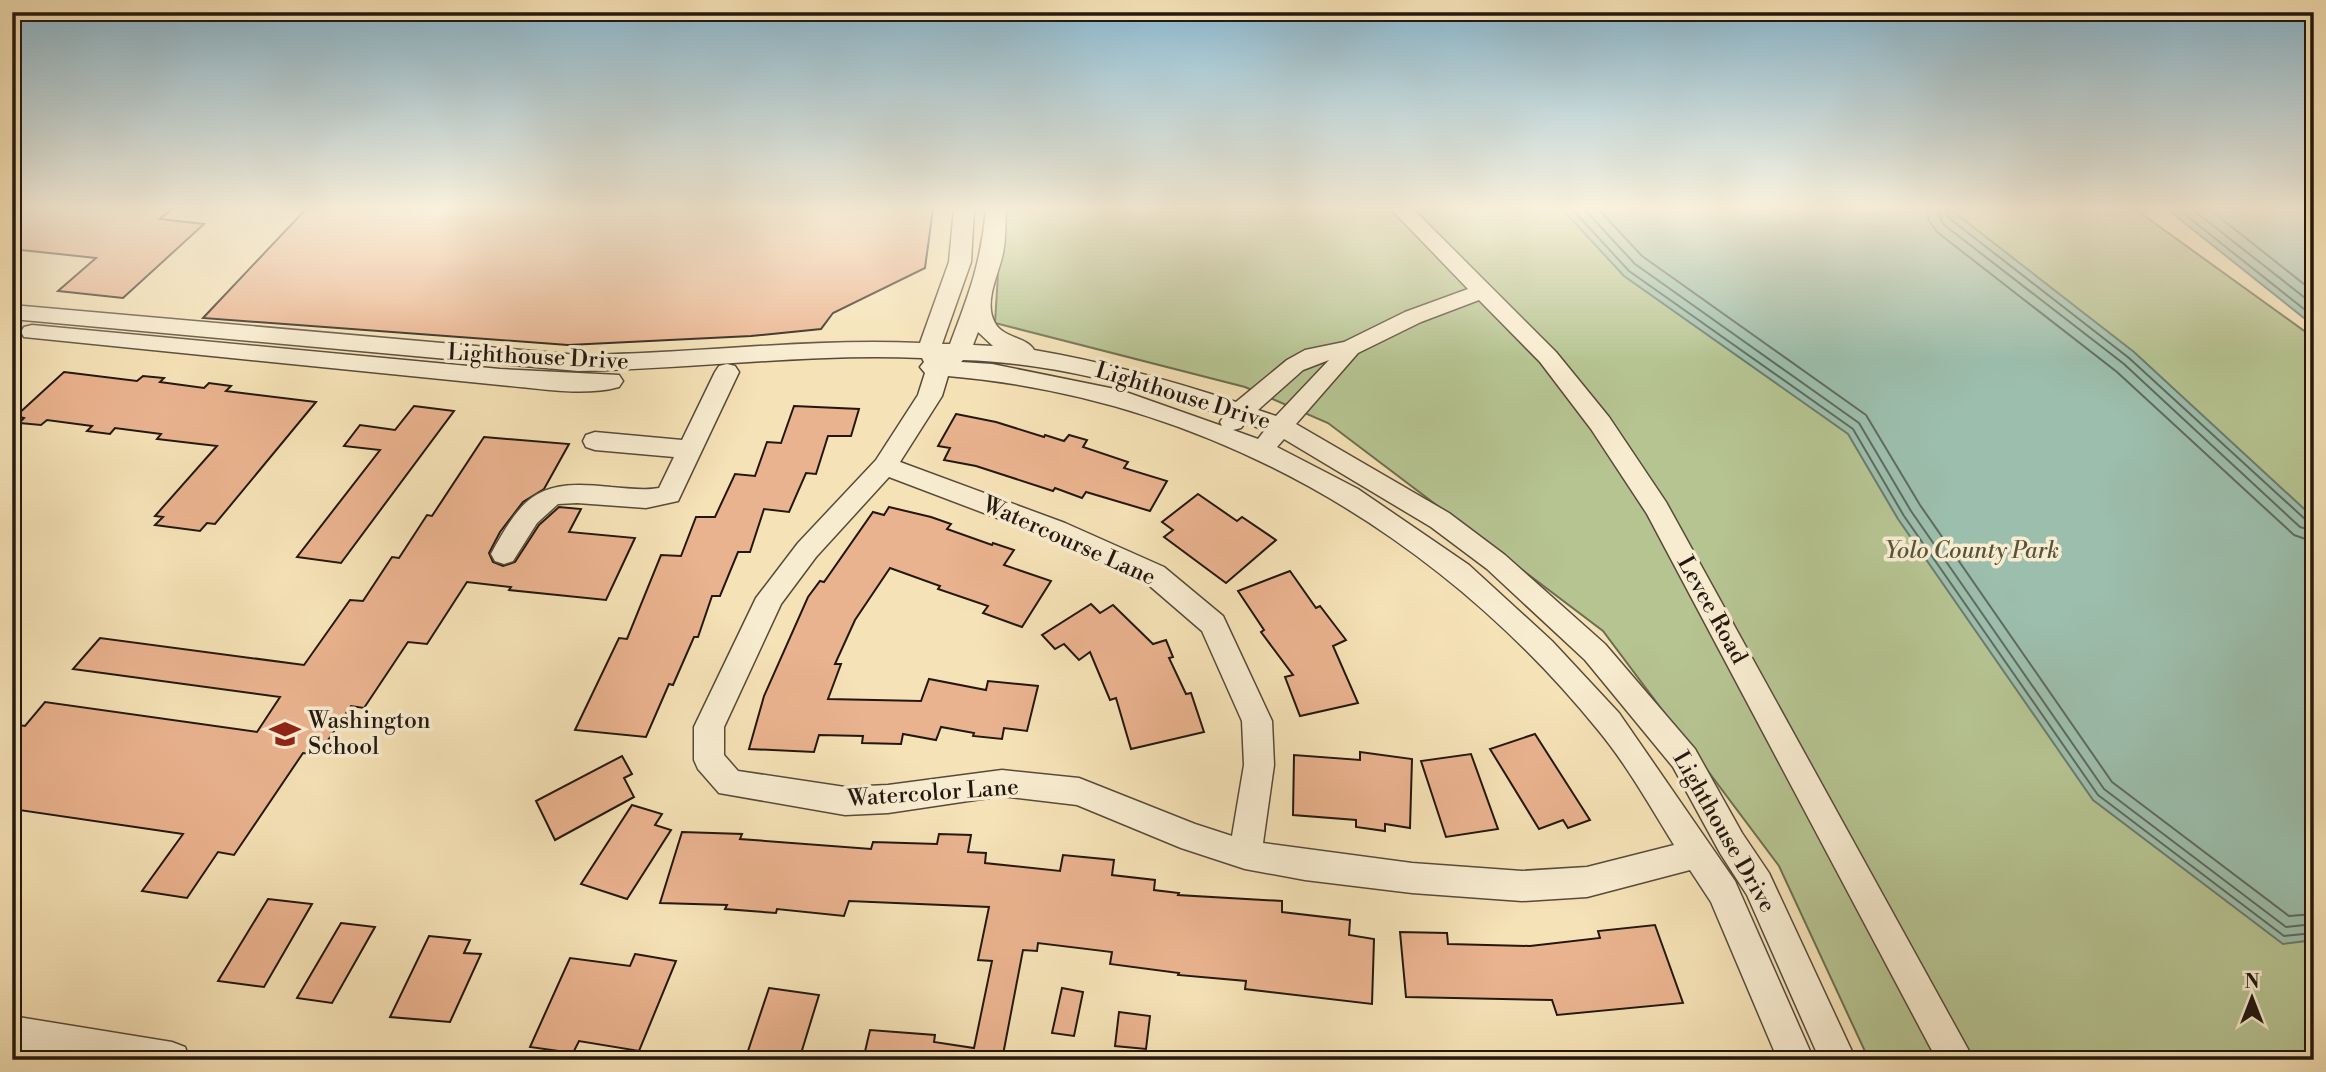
<svg xmlns="http://www.w3.org/2000/svg" width="2326" height="1072" viewBox="0 0 2326 1072" font-family="'Libre Bodoni',serif">
<rect width="100%" height="100%" fill="#f5e2b6"/>
<filter id="stains"><feTurbulence type="fractalNoise" baseFrequency=".00286" numOctaves="4"/><feColorMatrix values="0 0 0 0 .2 0 0 0 0 .09 0 0 0 0 .02 0 0 0 .5 -.17"/></filter>
<radialGradient id="worn" r=".72"><stop offset=".6" stop-color="#630" stop-opacity="0"/><stop offset="1" stop-color="#630" stop-opacity=".3"/></radialGradient>
<!-- green -->
<polygon fill="#b6c492" stroke="#6c6e51" stroke-width="2" points="1002,209 2135,209 2314,338 2314,1060 1869,1060 1779,866 1603,631 1328,423 1245,387 995,323"/>
<!-- water -->
<g fill="#9cbeac" stroke="#6c7c6e" stroke-width="2">
<polygon points="1562,209 1950,209 2134,352 2314,518 2314,940 2283,944 2093,800 1898,519 1848,434 1624,276"/>
<polygon points="2167,209 2314,209 2314,326"/>
</g>
<g fill="none" stroke-linecap="round" stroke-linejoin="round">
<!-- shore -->
<g stroke="#606b5e" stroke-width="2">
<polyline points="1572,209 1629,271 1853,429 1904,516 2098,795 2284,936 2314,933"/>
<polyline points="1584,209 1635,264 1859,423 1911,511 2104,789 2286,927 2314,924"/>
<polyline points="1598,209 1642,256 1866,415 1920,505 2112,782 2289,916 2314,914"/>
<polyline points="1927,209 1929,221 1937,232 2117,372 2294,535 2314,542"/>
<polyline points="1937,209 1943,224 2124,364 2300,527 2314,531"/>
<polyline points="1946,209 1949,218 2129,358 2306,520 2314,522"/>
<polyline points="2178,209 2314,317"/>
<polyline points="2192,209 2314,305"/>
<polyline points="2209,209 2314,292"/>
</g>
</g>
<!-- building -->
<g fill="#eab38f" stroke="#231810" stroke-width="2">
<polygon points="12,209 172,209 160,219 204,224 123,298 58,291 96,258 12,249"/>
<polygon points="306,209 933,209 925,268 833,313 821,329 751,336 568,345 203,318"/>
<polygon points="64,372 137,381 143,376 164,378 160,382 204,388 209,383 231,386 226,391 316,402 215,524 207,523 200,531 155,525 163,517 155,516 217,446 157,439 161,434 115,428 110,434 87,431 92,426 47,420 41,425 19,423 24,418 16,416"/>
<polygon points="414,406 454,411 341,563 297,557 380,450 344,446 360,425 395,430"/>
<polygon points="794,406 859,409 851,436 828,436 816,474 806,473 789,512 764,509 750,552 738,552 720,596 712,596 698,637 694,637 673,685 669,684 646,737 575,730 619,638 627,639 661,555 681,556 696,517 715,517 735,474 755,476 767,442 781,443"/>
<polygon points="956,414 996,422 1044,437 1045,435 1064,441 1069,435 1087,440 1083,447 1128,462 1124,468 1167,481 1150,511 1086,492 1082,498 1055,488 1053,491 976,466 944,460 950,448 938,446"/>
<polygon points="484,437 569,444 544,489 523,502 500,532 489,553 493,562 503,566 515,562 539,525 559,507 581,509 569,532 635,538 606,600 509,590 511,587 467,582 427,644 408,642 364,708 351,706 318,755 303,753 234,855 218,852 187,898 142,891 183,834 12,809 12,724 25,726 45,702 257,732 280,697 73,669 100,638 304,665 350,600 363,601 392,557 399,558 427,515 432,516"/>
<polygon points="1198,494 1237,521 1242,517 1276,540 1226,583 1164,537 1173,530 1162,522"/>
<polygon points="889,507 931,517 951,524 947,529 992,545 993,543 1014,550 1004,565 1051,581 1022,627 983,613 988,606 938,589 940,586 890,568 855,620 835,664 841,664 828,699 921,701 929,679 986,690 988,681 1038,686 1027,731 1004,728 1002,739 973,736 974,733 941,727 936,740 903,734 901,744 862,743 863,736 819,735 814,752 749,749 764,696 808,597 820,581 824,582 873,512 884,515"/>
<polygon points="1290,571 1316,608 1320,606 1346,640 1333,646 1358,703 1300,716 1285,677 1293,675 1261,632 1264,630 1238,591"/>
<polygon points="1091,604 1100,613 1113,605 1153,644 1166,640 1173,657 1169,658 1186,694 1191,693 1204,732 1131,749 1116,698 1110,700 1090,652 1079,660 1064,644 1055,649 1042,635"/>
<polygon points="1535,734 1590,820 1568,828 1563,820 1539,829 1490,749"/>
<polygon points="1360,752 1412,759 1410,828 1385,824 1385,831 1356,827 1356,820 1293,815 1294,755 1360,760"/>
<polygon points="1471,754 1498,829 1446,837 1421,761"/>
<polygon points="622,756 632,774 624,778 634,797 555,840 536,801"/>
<polygon points="632,805 662,814 655,825 671,830 627,899 581,884"/>
<polygon points="682,832 742,834 740,839 871,849 873,842 937,844 939,834 971,835 968,852 986,853 985,863 1060,871 1063,855 1114,860 1112,875 1155,880 1154,890 1179,893 1178,895 1282,901 1282,912 1350,920 1349,935 1374,939 1372,1004 1245,989 1246,981 1178,975 1179,973 1110,964 1112,952 1038,943 1037,951 1023,950 1002,1060 863,1060 870,1030 935,1035 934,1042 974,1048 992,961 978,960 989,907 849,901 844,916 777,909 776,913 725,909 727,905 660,903"/>
<polygon points="268,899 312,904 264,987 218,981"/>
<polygon points="341,923 375,927 332,1003 297,998"/>
<polygon points="1655,925 1683,1003 1557,1015 1552,1000 1406,997 1400,932 1447,933 1448,944 1530,946 1600,938 1598,931"/>
<polygon points="429,936 470,940 464,953 481,954 450,1022 390,1017"/>
<polygon points="635,954 676,961 639,1051 579,1041 573,1053 530,1047 570,958 630,966"/>
<polygon points="769,988 819,995 799,1060 745,1060"/>
<polygon points="1062,988 1083,992 1074,1036 1052,1033"/>
<polygon points="1119,1012 1150,1016 1146,1049 1115,1046"/>
</g>
<g fill="none" stroke-linecap="round" stroke-linejoin="round">
<!-- minor casing -->
<g stroke="#584a3a" stroke-width="3">
<g id="minor">
<path d="M954 209H974L971 262 942 344H950C969 294 981 263 986 209H1006C1005 224 1006 239 1003 253 999 274 983 302 995 323 1003 338 1027 337 1034 350 1104 362 1169 380 1236 402L1287 360 1305 350 1344 342 1405 312 1468 289 1391 209H1413L1556 352 1609 417 1666 502 1974 1060H1937L1647 514 1591 429 1540 362 1479 300 1421 322 1358 353 1296 424 1449 513 1505 555 1605 644 1695 749 1742 833 1769 873 1856 1060H1820L1747 895 1720 853 1673 767 1585 660 1487 569 1431 527 1284 439 1277 447 1358 489 1469 565 1552 641 1619 713 1735 881 1814 1060H1778L1711 902 1690 870 1587 897 1522 901 1412 893 1305 880 1245 869 1181 848 1077 805 1002 796 888 813 845 815 719 793 698 769 694 760V727L756 598 798 543 876 460 918 395 925 373 920 367 924 362 922 358C807 353 693 369 578 371L12 319V305L578 355C692 354 805 338 920 343L949 262ZM978 332 993 346 973 345ZM963 360C1054 363 1138 386 1224 416L1220 422 1222 426 1120 390 992 364 961 362ZM1329 360 1276 416 1258 410 1303 370ZM948 376C1206 398 1435 530 1598 730 1627 765 1650 806 1674 845L1587 867 1522 871 1412 863 1263 843 1274 765 1272 721 1223 616 1164 567 1065 523 900 462 942 396ZM1245 423 1265 430 1258 439 1233 430 1241 428ZM889 477 1047 537 1144 581 1202 631 1242 721 1244 765 1232 836 1195 824 1079 778 1002 770 888 785 845 787 738 771 724 755V727L781 604 816 557Z"/>
<path d="M32 325 500 369 619 375 623 381 619 387C583 397 537 388 500 385L24 337 21 332 24 327Z"/>
<path d="M727 364 735 366 739 372 678 501 646 508 577 503 558 504 537 523 513 561 504 564 495 561 491 554C524 493 540 479 611 487 627 488 643 491 659 488L674 457 595 450 586 447 583 441 586 435 595 432 682 440 715 372 719 366Z"/>
<polygon points="12,1016 172,1042 185,1047 190,1060 66,1060 12,1051"/>
</g>
</g>
<!-- minor -->
<use href="#minor" fill="#f8ecd0" fill-rule="evenodd"/>
</g>
<!-- sky -->
<linearGradient id="sky" x2="0" y2="1"><stop stop-color="#89b8d0"/><stop offset="0.58" stop-color="#faf2de"/><stop offset="1" stop-color="#faf2de" stop-opacity="0"/></linearGradient>
<rect width="2326" height="359" fill="url(#sky)"/>
<!-- icons -->
<defs>
<g id="school-bare" transform="scale(2.415)"><path d="M0-5L7-2L0 1L-7-2ZM-4 1L0 2.5L4 1V4Q0 6-4 4Z" fill="#8f2418" stroke="#f8ecd0" stroke-width="2.5" paint-order="stroke"/></g>
</defs>
<g fill-rule="evenodd">
<use href="#school-bare" x="285" y="734"/>
</g>
<g text-anchor="middle" dominant-baseline="central" stroke-width="7" stroke-linejoin="round" paint-order="stroke">
<!-- street labels -->
<g font-size="23" fill="#231810" stroke="#f8ecd0">
<text transform="translate(538 357) rotate(3)">Lighthouse Drive</text>
<text transform="translate(1183 396) rotate(17)">Lighthouse Drive</text>
<text transform="translate(1069 541) rotate(24)">Watercourse Lane</text>
<text transform="translate(1712 610) rotate(61)">Levee Road</text>
<text transform="translate(933 793) rotate(-4)">Watercolor Lane</text>
<text transform="translate(1724 832) rotate(60)">Lighthouse Drive</text>
</g>
<!-- park labels -->
<g font-size="23" font-style="italic" fill="#56543e" stroke="#f8ecd0">
<text x="1972" y="551">Yolo County Park</text>
</g>
<!-- poi labels -->
<g font-size="23" fill="#231810" stroke="#f8ecd0" text-anchor="start">
<text x="308" y="721">Washington<tspan x="308" dy="26">School</tspan></text>
</g>
</g>
<!-- margin -->
<rect width="2326" height="1072" fill="none" stroke="#f5e2b6" stroke-width="42"/>
<rect x="14" y="14" width="2298" height="1044" fill="none" stroke="#231810" stroke-width="3.5"/>
<rect x="21" y="21" width="2284" height="1030" fill="none" stroke="#231810" stroke-width="2"/>
<!-- north arrow -->
<g transform="translate(2252 998)" stroke="#f8ecd0" stroke-width="5" paint-order="stroke">
<path d="M0-5L12 26L0 18L-12 26Z" fill="#231810"/>
<text y="-10" font-size="19" font-weight="bold" text-anchor="middle" fill="#231810">N</text>
</g>
<rect width="100%" height="100%" filter="url(#stains)"/>
<rect width="100%" height="100%" fill="url(#worn)"/>
</svg>
